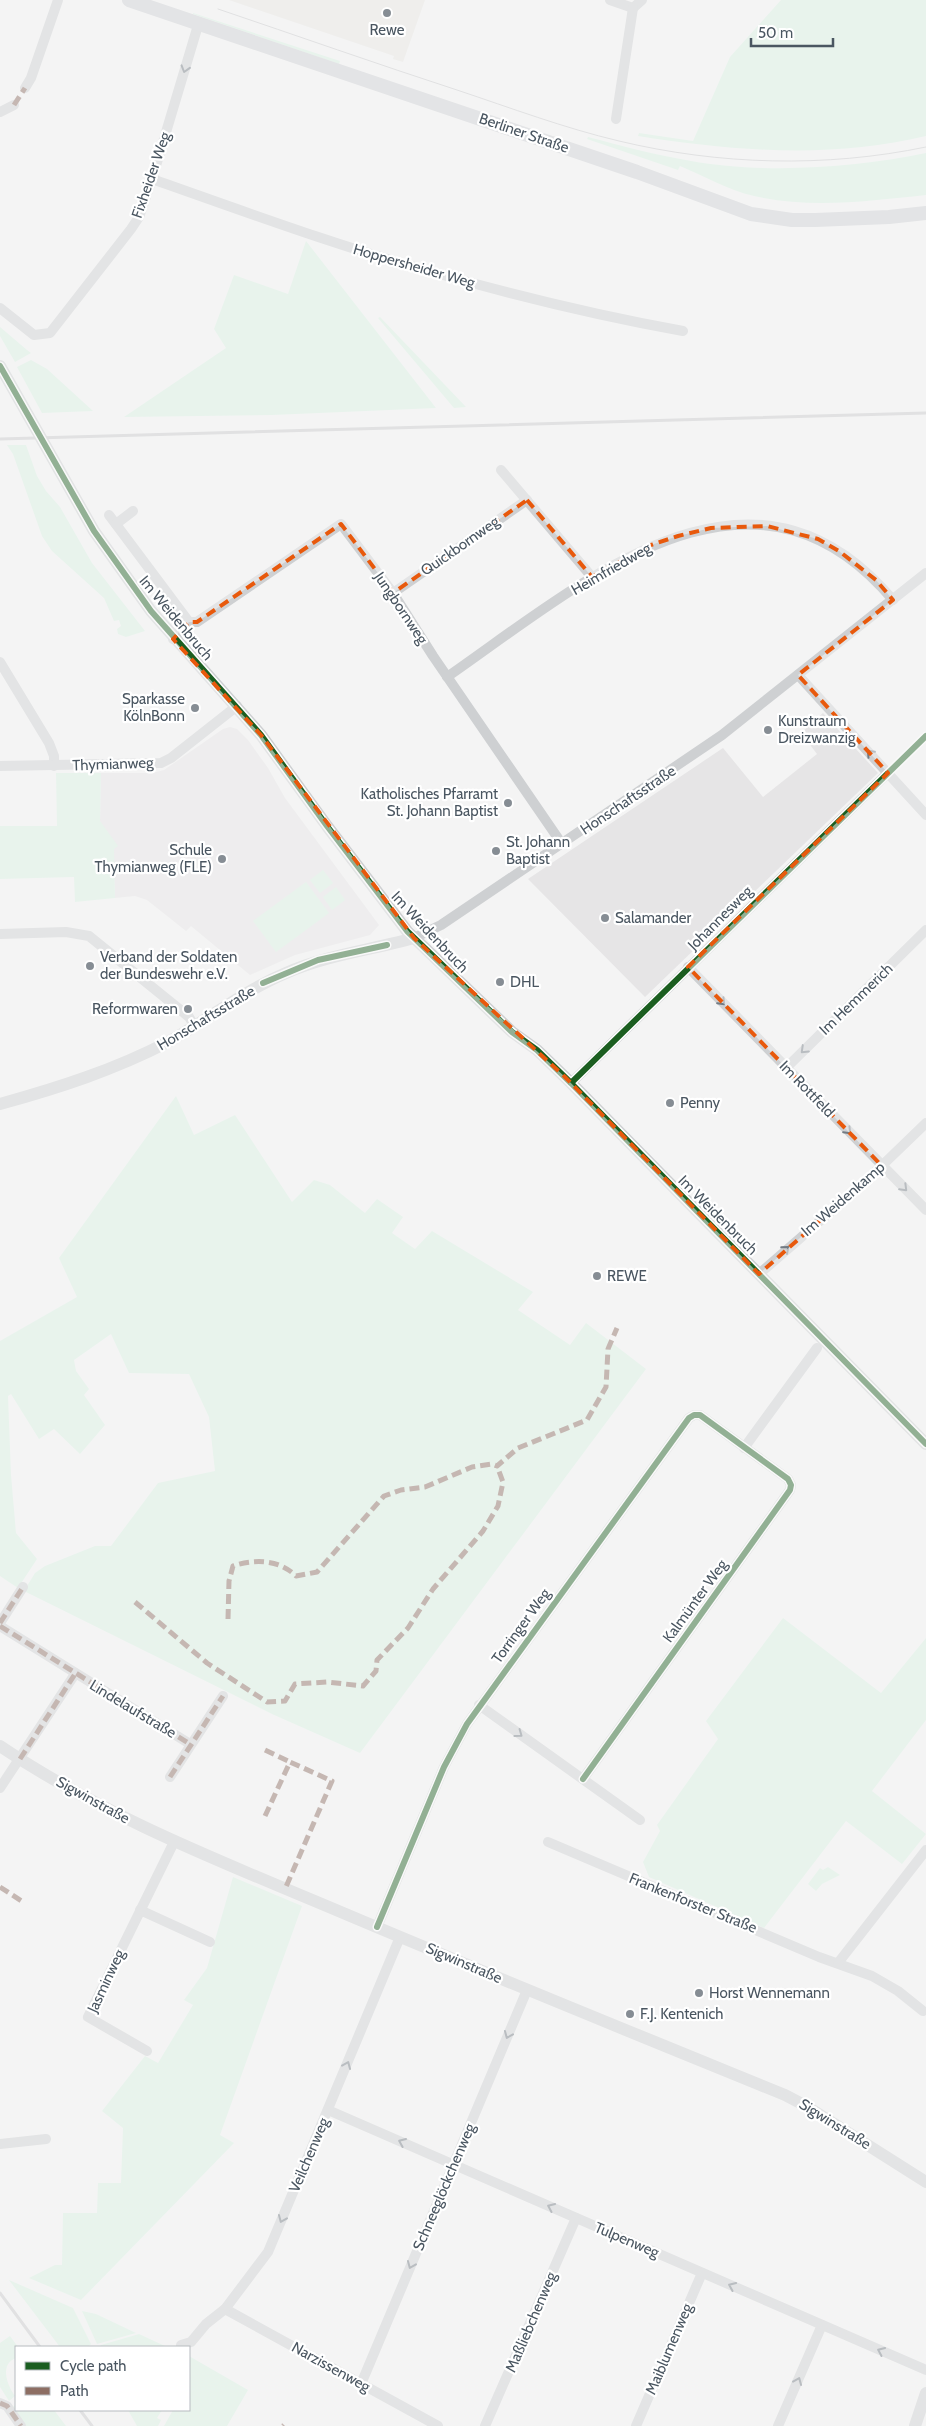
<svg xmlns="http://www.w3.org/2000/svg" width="926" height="2426" viewBox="0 0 926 2426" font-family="Cabin,sans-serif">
<rect width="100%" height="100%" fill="#f4f4f4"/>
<!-- commercial -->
<polygon fill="#e8e7e3" points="229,0 425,0 403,62 393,59 394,56"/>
<!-- education -->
<g fill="#e6e5e6">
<polygon points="823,713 878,773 645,997 528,879 723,748 763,797 817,754 801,733"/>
<polygon points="230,727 237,729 248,740 268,768 285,798 379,925 370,935 295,955 250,975 191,926 186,931 147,900 135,896 115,898 113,849 100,821 101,773 152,773 164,770 223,729"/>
</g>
<!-- green -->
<g fill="#d9f2e3">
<path d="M781 0H926V136C831 159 734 151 638 136L639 133 693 141 730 57Z"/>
<polygon points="193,13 340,61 339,64 193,14"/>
<path d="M588 137C622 146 656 155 691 161 762 174 856 168 926 153V195C869 201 811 209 754 196 728 190 704 176 680 166L678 170 587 139Z"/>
<polygon points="306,241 436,408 272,415 124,417 226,348 214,329 234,275 288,294"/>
<polygon points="380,317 466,407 454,408 378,318"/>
<polygon points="0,327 27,350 31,353 15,362 0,336"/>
<polygon points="31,360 47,369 93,411 42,413 17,367"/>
<polygon points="7,445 26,445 37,476 46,491 60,507 92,563 145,631 126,637 118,634 117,629 121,626 119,620 114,621 104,598 52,551 42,536 13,454"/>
<polygon points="56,773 101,773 100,821 118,846 114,849 115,898 75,902 74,877 0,879 0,826 57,826"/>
<polygon points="323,870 333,883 320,893 310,880"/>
<polygon points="306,882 329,913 276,952 253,921"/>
<polygon points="336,887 345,900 332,910 323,897"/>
<polygon points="176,1096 194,1135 235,1115 292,1202 314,1180 330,1185 365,1213 377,1199 403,1217 392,1233 415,1249 432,1231 533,1292 518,1310 570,1345 586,1323 646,1369 360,1753 272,1714 24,1591 35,1573 45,1566 95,1546 111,1546 158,1483 215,1471 209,1417 189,1374 129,1373 111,1334 74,1360 76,1371 89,1389 84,1395 105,1425 80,1454 54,1429 39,1439 11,1394 8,1396 11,1475 16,1533 37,1559 18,1588 0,1576 0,1341 77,1297 59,1258"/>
<polygon points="783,1618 881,1693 926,1638 926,1720 872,1791 926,1834 902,1864 846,1821 764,1928 649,1877 643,1862 660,1831 657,1825 718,1739 706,1721"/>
<polygon points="828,1867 840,1875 822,1884 816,1891 808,1884 820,1868 823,1870"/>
<polygon points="233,1877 302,1906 220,2135 234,2143 81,2300 29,2278 55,2265 62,2265 63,2213 97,2213 98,2183 121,2183 123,2128 102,2111 145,2056 158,2063 193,2005 184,2000 207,1968"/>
<polygon points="9,2280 73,2308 91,2344 88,2347 60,2347"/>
<polygon points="82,2311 96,2314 136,2333 97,2344"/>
<polygon points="139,2334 167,2347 100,2347 101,2345"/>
<path d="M10 2336 18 2347H16V2358C0 2364 6 2383 15 2396L9 2401 0 2387V2343Z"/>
<polygon points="189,2356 248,2390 227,2426 164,2426 173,2410 189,2410"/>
<polygon points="16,2404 16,2410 54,2410 66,2426 26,2426 13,2407"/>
<polygon points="128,2410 162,2410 157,2418 161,2420 158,2426 137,2426"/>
</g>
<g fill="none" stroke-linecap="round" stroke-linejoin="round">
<!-- minor -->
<g stroke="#ced0d2" stroke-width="10">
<polyline points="610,0 633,8 642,0"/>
<polyline points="25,88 31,78 58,0"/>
<polyline points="0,112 14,105"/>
<polyline points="616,119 633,8"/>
<path d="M152 179C246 212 340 247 436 273 517 296 600 316 683 331"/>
<polyline points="0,308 34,335 50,333 131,229 139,217 152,179 199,22"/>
<polyline points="501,470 592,577"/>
<polyline points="109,515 189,622"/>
<polyline points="116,524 133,511"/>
<polyline points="393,593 527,500"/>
<polyline points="189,622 197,622 341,524 393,593 433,656 562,844"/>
<polyline points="173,639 189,622"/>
<polyline points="0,662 49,743 54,756 54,766"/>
<polyline points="798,675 926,815"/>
<path d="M447 677C580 585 751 431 893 600"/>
<polyline points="0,766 161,763 171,758 237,706"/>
<polyline points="0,934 66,932 89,936 189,1017 195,1027"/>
<polyline points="414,938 441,925 722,735 926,573"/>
<polyline points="688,967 926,1210"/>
<polyline points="786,1068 926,930"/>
<polyline points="571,1083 888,773"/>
<polyline points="759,1274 867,1180 926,1123"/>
<polyline points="744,1448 817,1348"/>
<polyline points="0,1623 23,1587"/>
<polyline points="0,1626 190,1744"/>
<polyline points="479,1705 640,1820"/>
<polyline points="170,1777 223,1696"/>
<polyline points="0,1788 75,1674"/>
<polyline points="548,1842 819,1957 872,1976 898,1991 923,2011"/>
<polyline points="140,1910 210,1942"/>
<polyline points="377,1927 444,1767 467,1724 689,1418 694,1415 700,1415 788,1479 791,1485 790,1490 583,1779"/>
<polyline points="838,1963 926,1850"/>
<polyline points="147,2051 88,2017 174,1842"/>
<polyline points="328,2110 926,2370"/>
<polyline points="0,2144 46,2139"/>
<polyline points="225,2309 438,2426"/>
<polyline points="181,2345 191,2342 206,2324 225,2309 268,2252 400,1937"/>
<polyline points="361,2384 527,1990"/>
<polyline points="0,2403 7,2406 21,2426"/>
<polyline points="485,2426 576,2218"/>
<polyline points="636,2426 702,2273"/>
<polyline points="778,2426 822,2325"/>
</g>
<!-- tertiary -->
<g stroke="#ced0d2" stroke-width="12">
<polyline points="0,366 94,531 151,611 261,735 327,826 407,931 512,1032 537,1050 571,1083 926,1444"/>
<path d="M0 1104C58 1088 114 1070 168 1042 208 1020 243 991 286 973 327 955 371 950 414 938"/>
<path d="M0 1746C102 1815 217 1860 329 1907 480 1971 633 2033 785 2095L806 2106 926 2182"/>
<polyline points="915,2426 926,2393"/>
</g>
<!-- secondary -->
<polyline stroke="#ced0d4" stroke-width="14" points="129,0 637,172 751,214 792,220 815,220 889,217 926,213"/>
<!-- tram -->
<path stroke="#c9cacc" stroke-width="1" d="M218 9C298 36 377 64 457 90 511 108 564 128 619 141 719 165 825 168 926 147"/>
<!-- rail -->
<g stroke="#c9cacc" stroke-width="3">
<polyline points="0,439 926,413"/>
<polyline points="0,2293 40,2347"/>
<polyline points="80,2410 92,2426"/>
</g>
<!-- quiet -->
<g stroke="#8d6e63" stroke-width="5" stroke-dasharray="10 5" stroke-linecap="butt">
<polyline points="14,105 25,88"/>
<polyline points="135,1602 207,1663 267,1702 285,1701 295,1684 327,1682 363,1686 376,1671 377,1660 408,1628 433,1589 483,1531 498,1506 503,1482 497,1466"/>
<path d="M228 1619 229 1581 233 1566C254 1559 279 1559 296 1576L317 1572 384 1496 401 1490 425 1487 472 1467 492 1464 497 1466 518 1448 587 1420 606 1387 608 1349 617 1328"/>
<polyline points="0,1623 23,1587"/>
<polyline points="0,1626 190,1744"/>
<polyline points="265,1750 290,1762"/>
<polyline points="20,1759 75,1674"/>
<polyline points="170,1777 223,1696"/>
<polyline points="265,1816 290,1762 332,1781 285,1889"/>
<polyline points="0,1887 23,1902"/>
<polyline points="0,2403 7,2406 21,2426"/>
<polyline points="283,2426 284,2425"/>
</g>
<!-- cycleway casing -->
<g stroke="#fff" stroke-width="9">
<g id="cycleway">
<polyline points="0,366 94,531 151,611 261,735 327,826 407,931 512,1032 537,1050 571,1083 926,1444"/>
<polyline points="263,983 318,960 387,945"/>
<polyline points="571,1083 926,736"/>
<polyline points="377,1927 444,1767 467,1724 689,1418 694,1415 700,1415 788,1479 791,1485 790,1490 583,1779"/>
</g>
</g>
<!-- cycleway -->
<use href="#cycleway" stroke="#1b5e20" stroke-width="6"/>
</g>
<!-- one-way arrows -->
<defs><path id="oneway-chevron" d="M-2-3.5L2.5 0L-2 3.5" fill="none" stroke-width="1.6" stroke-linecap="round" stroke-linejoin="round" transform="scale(1.25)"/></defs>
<g stroke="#727b83">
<use href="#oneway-chevron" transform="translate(185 69) rotate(107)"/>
<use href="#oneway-chevron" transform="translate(870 753) rotate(-133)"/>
<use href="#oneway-chevron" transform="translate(722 1002) rotate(46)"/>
<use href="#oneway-chevron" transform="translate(804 1050) rotate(136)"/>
<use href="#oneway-chevron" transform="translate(848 1131) rotate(46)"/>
<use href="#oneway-chevron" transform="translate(904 1188) rotate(45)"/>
<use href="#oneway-chevron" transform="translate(786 1249) rotate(-41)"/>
<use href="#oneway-chevron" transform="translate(519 1734) rotate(36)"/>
<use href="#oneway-chevron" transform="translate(508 2035) rotate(113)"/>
<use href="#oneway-chevron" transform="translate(347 2065) rotate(-67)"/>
<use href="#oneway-chevron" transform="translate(402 2142) rotate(-157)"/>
<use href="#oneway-chevron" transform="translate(551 2207) rotate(-156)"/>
<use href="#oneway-chevron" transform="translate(282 2219) rotate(113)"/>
<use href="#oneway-chevron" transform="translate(411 2265) rotate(113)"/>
<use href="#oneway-chevron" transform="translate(732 2286) rotate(-156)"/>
<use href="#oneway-chevron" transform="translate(881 2351) rotate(-156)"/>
<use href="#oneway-chevron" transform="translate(798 2381) rotate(-67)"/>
</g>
<!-- marked area -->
<path d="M0 0H926V2426H0ZM527 500 592 577 651 545 678 536 711 528 767 526 818 539 839 551 876 580 893 600 798 675 888 773 688 967 882 1166 759 1274 565 1077 414 938 261 735 173 639 189 622H197L341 524 393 593Z" fill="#f4f4f4" fill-opacity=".55" fill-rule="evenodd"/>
<path fill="none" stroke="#e8590c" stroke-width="4" stroke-dasharray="10 6" stroke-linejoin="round" d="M527 500 592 577 651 545 678 536 711 528 767 526 818 539 839 551 876 580 893 600 798 675 888 773 688 967 882 1166 759 1274 565 1077 414 938 261 735 173 639 189 622H197L341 524 393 593Z"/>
<!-- markers -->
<g fill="#868d94" stroke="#fff" stroke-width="2">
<circle cx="387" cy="13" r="5"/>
<circle cx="195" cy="708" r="5"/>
<circle cx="768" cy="730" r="5"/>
<circle cx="508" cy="803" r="5"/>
<circle cx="496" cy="851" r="5"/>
<circle cx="222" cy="859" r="5"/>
<circle cx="605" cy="918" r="5"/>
<circle cx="90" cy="966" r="5"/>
<circle cx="500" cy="982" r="5"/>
<circle cx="188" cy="1009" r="5"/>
<circle cx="670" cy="1103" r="5"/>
<circle cx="597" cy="1276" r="5"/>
<circle cx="699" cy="1993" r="5"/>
<circle cx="630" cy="2014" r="5"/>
</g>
<g text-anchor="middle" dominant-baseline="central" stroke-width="4.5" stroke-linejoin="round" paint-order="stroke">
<!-- poi labels -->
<g font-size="15" fill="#4a5661" stroke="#fff" text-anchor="start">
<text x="387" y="30" text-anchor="middle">Rewe</text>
<text x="185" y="699" text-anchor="end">Sparkasse<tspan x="185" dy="17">KölnBonn</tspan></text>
<text x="778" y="721">Kunstraum<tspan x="778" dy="17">Dreizwanzig</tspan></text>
<text x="498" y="794" text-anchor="end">Katholisches Pfarramt<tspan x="498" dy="17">St. Johann Baptist</tspan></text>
<text x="506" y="842">St. Johann<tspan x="506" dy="17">Baptist</tspan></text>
<text x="212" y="850" text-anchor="end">Schule<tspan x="212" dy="17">Thymianweg (FLE)</tspan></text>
<text x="615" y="918">Salamander</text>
<text x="100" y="957">Verband der Soldaten<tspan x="100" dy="17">der Bundeswehr e.V.</tspan></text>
<text x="510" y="982">DHL</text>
<text x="178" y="1009" text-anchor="end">Reformwaren</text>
<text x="680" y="1103">Penny</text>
<text x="607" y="1276">REWE</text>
<text x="709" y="1993">Horst Wennemann</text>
<text x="640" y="2014">F.J. Kentenich</text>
</g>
<!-- street labels -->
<g font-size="15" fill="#4a5661" stroke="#fff">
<text transform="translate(524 133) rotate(19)">Berliner Straße</text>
<text transform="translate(151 175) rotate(-71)">Fixheider Weg</text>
<text transform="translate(414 266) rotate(16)">Hoppersheider Weg</text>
<text transform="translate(460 546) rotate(-35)">Quickbornweg</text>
<text transform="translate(611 569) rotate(-30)">Heimfriedweg</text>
<text transform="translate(401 608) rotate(56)">Jungbornweg</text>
<text transform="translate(176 618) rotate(50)">Im Weidenbruch</text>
<text transform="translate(113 764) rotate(-2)">Thymianweg</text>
<text transform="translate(628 800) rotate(-34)">Honschaftsstraße</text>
<text transform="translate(720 918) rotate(-45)">Johannesweg</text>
<text transform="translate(430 932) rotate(47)">Im Weidenbruch</text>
<text transform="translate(856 999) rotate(-44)">Im Hemmerich</text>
<text transform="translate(206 1018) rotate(-31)">Honschaftsstraße</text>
<text transform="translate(807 1089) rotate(46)">Im Rottfeld</text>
<text transform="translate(843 1199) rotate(-41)">Im Weidenkamp</text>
<text transform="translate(718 1215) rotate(45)">Im Weidenbruch</text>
<text transform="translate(695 1601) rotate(-54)">Kalmünter Weg</text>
<text transform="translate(521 1626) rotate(-54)">Torringer Weg</text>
<text transform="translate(133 1709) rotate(31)">Lindelaufstraße</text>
<text transform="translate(93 1800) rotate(29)">Sigwinstraße</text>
<text transform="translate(693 1903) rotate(22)">Frankenforster Straße</text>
<text transform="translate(464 1963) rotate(23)">Sigwinstraße</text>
<text transform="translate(106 1981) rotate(-65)">Jasminweg</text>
<text transform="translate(835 2124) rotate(32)">Sigwinstraße</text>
<text transform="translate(309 2155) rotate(-67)">Veilchenweg</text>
<text transform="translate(444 2187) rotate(-67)">Schneeglöckchenweg</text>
<text transform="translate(627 2240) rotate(23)">Tulpenweg</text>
<text transform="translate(531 2322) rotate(-67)">Maßliebchenweg</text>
<text transform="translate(669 2349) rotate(-67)">Maiblumenweg</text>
<text transform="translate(331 2367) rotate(29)">Narzissenweg</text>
</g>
</g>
<!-- legend -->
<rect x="15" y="2346" width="175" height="65" fill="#ffffff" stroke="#b7bbc0"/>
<rect x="25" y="2362" width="25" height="8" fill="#1b5e20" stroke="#b7bbc0"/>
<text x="60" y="2371" font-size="15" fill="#4a5661">Cycle path</text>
<rect x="25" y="2387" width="25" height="8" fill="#8d6e63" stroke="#b7bbc0"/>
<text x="60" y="2396" font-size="15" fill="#4a5661">Path</text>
<!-- scale -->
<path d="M751 38v8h82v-8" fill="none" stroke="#4a5661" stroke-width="2.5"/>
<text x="758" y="38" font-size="15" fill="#4a5661" stroke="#ffffff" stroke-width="4" paint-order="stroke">50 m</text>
</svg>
